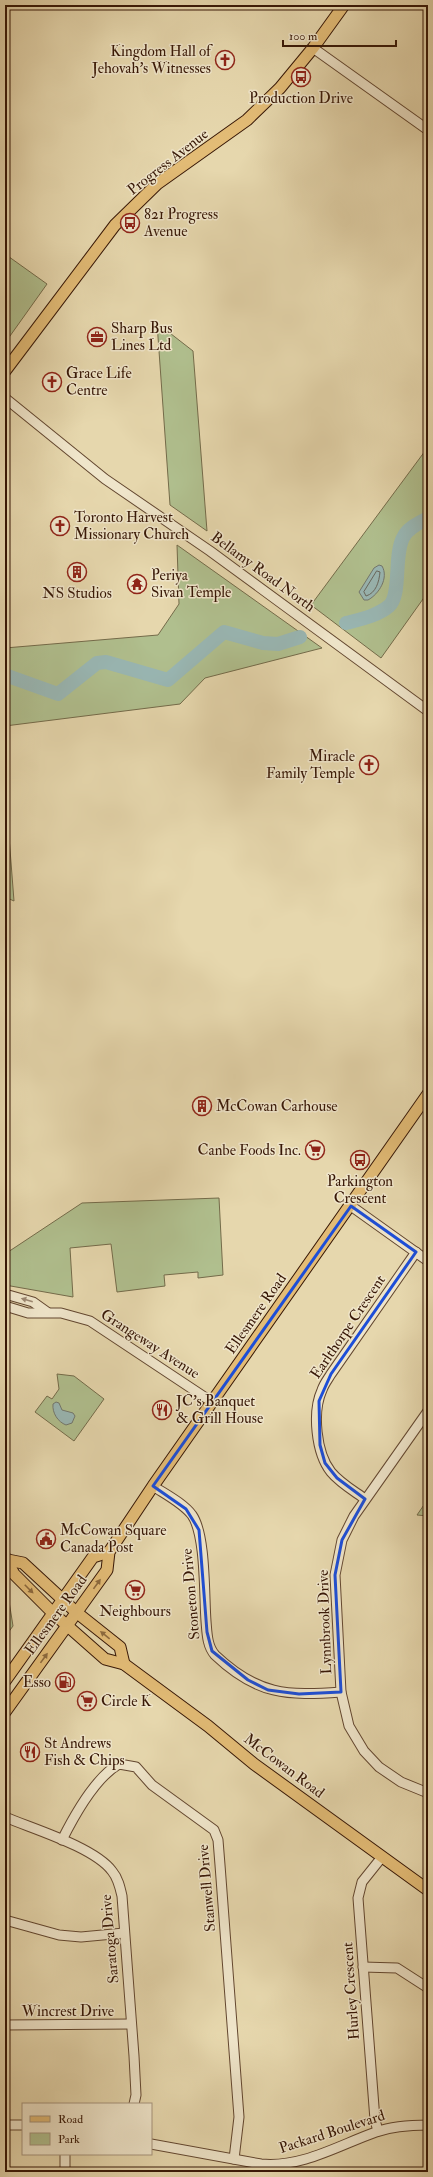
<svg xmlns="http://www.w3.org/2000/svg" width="433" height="2177" viewBox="0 0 433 2177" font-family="'IM FELL Double Pica',serif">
<rect width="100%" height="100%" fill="#e6d7ad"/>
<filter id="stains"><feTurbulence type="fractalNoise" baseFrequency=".005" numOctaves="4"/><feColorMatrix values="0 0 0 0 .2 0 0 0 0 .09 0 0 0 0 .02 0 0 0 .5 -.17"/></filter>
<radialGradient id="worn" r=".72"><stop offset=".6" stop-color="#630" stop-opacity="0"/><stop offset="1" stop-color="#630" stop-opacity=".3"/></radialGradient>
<!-- green -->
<g fill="#b0bf8e" stroke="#746b4a">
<polygon points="5,254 47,284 5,343"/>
<polygon points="157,323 193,351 207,531 170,505"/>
<polygon points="428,447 428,592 381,658 311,605"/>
<polygon points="177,545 322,648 205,678 180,704 5,726 5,648 158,635 179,604"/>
<polygon points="7,810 7,811 14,901 5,897 5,811"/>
<polygon points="219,1198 223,1275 198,1278 198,1272 164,1275 165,1286 117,1292 111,1244 70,1248 73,1297 5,1285 5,1254 82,1203"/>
<polygon points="57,1374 74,1376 104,1399 74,1441 35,1412 47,1396 52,1399 59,1389"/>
<polygon points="428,1499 428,1516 417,1515"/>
<polygon points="5,1592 8,1595 13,1626 5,1637"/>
</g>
<!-- water -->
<g fill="#99b7b4" stroke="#72776e">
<path d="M379 565 382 566C389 578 379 594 368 600H364L359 592 374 568Z"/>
<path d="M56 1402 59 1403 62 1410 73 1413 75 1416 72 1423 66 1425C58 1422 52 1413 53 1404Z"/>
</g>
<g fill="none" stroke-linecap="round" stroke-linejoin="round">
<!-- shore -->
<path stroke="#68675d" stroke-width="1" d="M377 571 380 572C379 582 376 593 366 596L364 592Z"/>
<!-- river -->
<g stroke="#99b7b4" stroke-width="14">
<path d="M346 623C361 619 377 616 389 606 402 595 393 553 404 536 409 527 419 523 428 518"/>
<polyline points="5,675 58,694 97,663 106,662 168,680 224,632 263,643 278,644 300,637"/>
</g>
<!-- minor casing -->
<g stroke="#634730" stroke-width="11">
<g id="minor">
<polyline points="313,48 428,130"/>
<polyline points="5,398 105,479 210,551 428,711"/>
<polyline points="351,1206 428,1261"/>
<polyline points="5,1294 33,1302 47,1312"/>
<polyline points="5,1306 28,1313 61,1313 90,1321 212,1402"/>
<polyline points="428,1411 354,1516 342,1540 335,1575 341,1692 349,1726 364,1751 379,1767 401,1782 428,1793"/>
<path d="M153 1486C165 1494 183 1503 192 1515 206 1535 204 1595 206 1621 207 1633 207 1646 215 1655 257 1695 287 1696 341 1692"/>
<path d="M365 1499C354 1491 340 1483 331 1472 316 1453 312 1412 322 1390 324 1384 328 1379 331 1374L416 1252"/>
<path d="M5 1817C33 1829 94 1847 112 1871 118 1878 120 1887 122 1896L134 2056 136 2095 134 2104"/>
<path d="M62 1840C74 1816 96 1777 119 1764L136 1767 152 1785 214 1830 218 1840 220 1865 239 2117 234 2159"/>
<polyline points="5,1920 59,1935 81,1937 124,1933"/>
<polyline points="363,1967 397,1968 428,1988"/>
<polyline points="5,2025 131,2024"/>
<polyline points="5,2125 23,2125"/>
<polyline points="378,2131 375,2120 358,1898 362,1882 382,1857"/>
<path d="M151 2144 261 2164C302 2168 339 2145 376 2132 393 2126 411 2125 428 2125"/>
<polyline points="65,2154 65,2172"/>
</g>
</g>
<!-- major casing -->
<g stroke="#371706" stroke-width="13">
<g id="major">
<polyline points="5,371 115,225 157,184 247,120 280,88 313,48 344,5"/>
<polyline points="5,1557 14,1574 54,1614 105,1659 124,1664 208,1726 254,1764 428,1890"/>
<polyline points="8,1560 23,1563 76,1612 120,1647 124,1664"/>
<polyline points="5,1681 93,1557 109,1552"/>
<polyline points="5,1712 107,1570 109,1552 153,1486 428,1094"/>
</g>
</g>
<!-- minor -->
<use href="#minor" stroke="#efe5ca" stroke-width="9"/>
<!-- major -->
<use href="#major" stroke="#e3bc76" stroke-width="11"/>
</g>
<!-- one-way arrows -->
<defs><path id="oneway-solid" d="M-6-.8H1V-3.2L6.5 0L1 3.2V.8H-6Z"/></defs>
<use fill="#9c8872" href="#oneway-solid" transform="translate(27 1300) rotate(-164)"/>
<g fill="#8d6a3e">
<use href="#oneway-solid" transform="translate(97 1584) rotate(-54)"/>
<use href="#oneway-solid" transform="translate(29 1589) rotate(45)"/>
<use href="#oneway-solid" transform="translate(105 1635) rotate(-141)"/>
<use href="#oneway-solid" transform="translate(44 1658) rotate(-54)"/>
</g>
<!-- marked area -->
<path fill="none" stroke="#1d4ed8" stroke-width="3" stroke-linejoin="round" d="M351 1206 416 1252 331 1374 319 1401 320 1445 325 1463 337 1478 365 1499 342 1540 335 1575 341 1692 299 1694 268 1690 248 1680 212 1651 207 1632 199 1530 186 1509 153 1486Z"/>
<!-- icons -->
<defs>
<g id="church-ring" transform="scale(1)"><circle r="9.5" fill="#efe5ca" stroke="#8f2418" stroke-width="1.5"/><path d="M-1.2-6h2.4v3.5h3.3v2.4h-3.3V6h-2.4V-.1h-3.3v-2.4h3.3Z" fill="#8f2418"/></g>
<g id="bus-ring" transform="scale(1)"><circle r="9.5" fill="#efe5ca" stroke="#8f2418" stroke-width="1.5"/><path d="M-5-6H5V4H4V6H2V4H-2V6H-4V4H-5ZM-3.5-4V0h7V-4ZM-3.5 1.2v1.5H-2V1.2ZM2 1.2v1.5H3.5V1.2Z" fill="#8f2418"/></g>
<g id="office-ring" transform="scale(1)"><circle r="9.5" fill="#efe5ca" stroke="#8f2418" stroke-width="1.5"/><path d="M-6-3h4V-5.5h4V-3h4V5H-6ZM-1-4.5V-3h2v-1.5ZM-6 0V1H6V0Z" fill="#8f2418"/></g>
<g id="building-ring" transform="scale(1)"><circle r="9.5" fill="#efe5ca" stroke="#8f2418" stroke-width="1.5"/><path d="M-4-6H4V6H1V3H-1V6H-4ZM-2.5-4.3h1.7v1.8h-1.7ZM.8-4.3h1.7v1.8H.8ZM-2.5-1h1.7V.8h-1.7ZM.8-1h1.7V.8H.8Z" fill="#8f2418"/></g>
<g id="temple-ring" transform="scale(1)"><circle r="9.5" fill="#efe5ca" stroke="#8f2418" stroke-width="1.5"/><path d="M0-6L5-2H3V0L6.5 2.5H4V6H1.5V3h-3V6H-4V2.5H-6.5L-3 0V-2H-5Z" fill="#8f2418"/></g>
<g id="supermarket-ring" transform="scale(1)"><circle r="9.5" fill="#efe5ca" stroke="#8f2418" stroke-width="1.5"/><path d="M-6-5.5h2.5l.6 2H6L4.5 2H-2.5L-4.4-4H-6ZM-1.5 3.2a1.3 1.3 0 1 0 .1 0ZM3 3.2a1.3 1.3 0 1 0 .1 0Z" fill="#8f2418"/></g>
<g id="restaurant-ring" transform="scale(1)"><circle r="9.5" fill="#efe5ca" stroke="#8f2418" stroke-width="1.5"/><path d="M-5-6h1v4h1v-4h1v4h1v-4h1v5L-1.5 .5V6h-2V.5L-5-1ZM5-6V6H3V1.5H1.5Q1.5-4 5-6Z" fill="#8f2418"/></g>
<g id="civic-ring" transform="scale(1)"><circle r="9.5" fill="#efe5ca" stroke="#8f2418" stroke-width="1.5"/><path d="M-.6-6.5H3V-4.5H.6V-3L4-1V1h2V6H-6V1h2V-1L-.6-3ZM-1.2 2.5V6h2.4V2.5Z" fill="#8f2418"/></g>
<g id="fuel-ring" transform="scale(1)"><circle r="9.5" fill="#efe5ca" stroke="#8f2418" stroke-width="1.5"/><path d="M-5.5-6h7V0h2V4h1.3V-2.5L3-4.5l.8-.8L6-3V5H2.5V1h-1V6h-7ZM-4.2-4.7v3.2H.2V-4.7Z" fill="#8f2418"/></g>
</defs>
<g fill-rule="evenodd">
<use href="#church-ring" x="225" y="60"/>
<use href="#bus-ring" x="301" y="77"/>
<use href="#bus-ring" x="130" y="223"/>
<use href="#office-ring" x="97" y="337"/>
<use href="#church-ring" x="52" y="382"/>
<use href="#church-ring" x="60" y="526"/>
<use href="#building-ring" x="77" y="572"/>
<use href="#temple-ring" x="137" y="584"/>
<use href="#church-ring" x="369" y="765"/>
<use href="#building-ring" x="202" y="1106"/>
<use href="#supermarket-ring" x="315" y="1150"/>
<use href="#bus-ring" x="360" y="1160"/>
<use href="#restaurant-ring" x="162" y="1410"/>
<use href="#civic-ring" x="46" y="1539"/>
<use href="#supermarket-ring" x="135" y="1590"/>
<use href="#fuel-ring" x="65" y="1682"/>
<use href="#supermarket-ring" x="87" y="1701"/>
<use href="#restaurant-ring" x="30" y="1752"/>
</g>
<g text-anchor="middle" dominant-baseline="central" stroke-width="3" stroke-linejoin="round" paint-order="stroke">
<!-- poi labels -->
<g font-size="15" fill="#371706" stroke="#efe5ca" text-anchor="start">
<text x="211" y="51" text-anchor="end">Kingdom Hall of<tspan x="211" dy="17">Jehovah's Witnesses</tspan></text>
<text x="301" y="98" text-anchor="middle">Production Drive</text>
<text x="144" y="214">821 Progress<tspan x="144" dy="17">Avenue</tspan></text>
<text x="111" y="328">Sharp Bus<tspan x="111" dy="17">Lines Ltd</tspan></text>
<text x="66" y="373">Grace Life<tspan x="66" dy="17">Centre</tspan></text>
<text x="74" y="517">Toronto Harvest<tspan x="74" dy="17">Missionary Church</tspan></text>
<text x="151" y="575">Periya<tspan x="151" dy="17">Sivan Temple</tspan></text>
<text x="77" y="593" text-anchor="middle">NS Studios</text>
<text x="355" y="756" text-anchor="end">Miracle<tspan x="355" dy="17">Family Temple</tspan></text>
<text x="216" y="1106">McCowan Carhouse</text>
<text x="301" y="1150" text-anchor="end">Canbe Foods Inc.</text>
<text x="360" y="1181" text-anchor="middle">Parkington<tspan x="360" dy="17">Crescent</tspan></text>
<text x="176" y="1401">JC’s Banquet<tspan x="176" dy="17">&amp; Grill House</tspan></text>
<text x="60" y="1530">McCowan Square<tspan x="60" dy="17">Canada Post</tspan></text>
<text x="135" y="1611" text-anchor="middle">Neighbours</text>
<text x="51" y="1682" text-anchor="end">Esso</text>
<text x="101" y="1701">Circle K</text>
<text x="44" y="1743">St Andrews<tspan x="44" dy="17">Fish &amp; Chips</tspan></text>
</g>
<!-- street labels -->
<g font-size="15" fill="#371706" stroke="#efe5ca">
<text transform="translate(168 162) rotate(-38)">Progress Avenue</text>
<text transform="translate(263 572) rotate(36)">Bellamy Road North</text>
<text transform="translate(256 1314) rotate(-55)">Ellesmere Road</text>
<text transform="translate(348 1327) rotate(-56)">Earlthorpe Crescent</text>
<text transform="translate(150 1344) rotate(33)">Grangeway Avenue</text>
<text transform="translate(191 1594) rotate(-95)">Stoneton Drive</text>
<text transform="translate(56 1615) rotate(-54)">Ellesmere Road</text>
<text transform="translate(325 1622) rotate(-92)">Lynnbrook Drive</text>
<text transform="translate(284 1766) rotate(37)">McCowan Road</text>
<text transform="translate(207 1888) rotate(-95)">Stanwell Drive</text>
<text transform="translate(110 1939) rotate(-95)">Saratoga Drive</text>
<text transform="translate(351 1991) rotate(-94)">Hurley Crescent</text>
<text x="68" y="2011">Wincrest Drive</text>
<text transform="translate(332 2132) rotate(-18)">Packard Boulevard</text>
</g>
</g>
<!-- margin -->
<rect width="433" height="2177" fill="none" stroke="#e6d7ad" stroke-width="20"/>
<rect x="6" y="6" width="421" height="2165" fill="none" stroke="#371706" stroke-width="2"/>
<rect x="10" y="10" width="413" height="2157" fill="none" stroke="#371706"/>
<!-- legend -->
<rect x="22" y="2103" width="130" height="52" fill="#efe5ca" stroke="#a5937c"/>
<rect x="30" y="2116" width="20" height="6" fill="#e3bc76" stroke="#a5937c"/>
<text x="58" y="2123" font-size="12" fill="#371706">Road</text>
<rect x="30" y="2133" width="20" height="12" fill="#b0bf8e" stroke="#a5937c"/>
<text x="58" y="2143" font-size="12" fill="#371706">Park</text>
<!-- scale -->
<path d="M283 40v6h113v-6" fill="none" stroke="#371706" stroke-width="2"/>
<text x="289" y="40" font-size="12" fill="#371706" stroke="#efe5ca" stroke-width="3" paint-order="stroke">100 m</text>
<rect width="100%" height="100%" filter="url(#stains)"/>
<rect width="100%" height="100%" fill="url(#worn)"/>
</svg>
